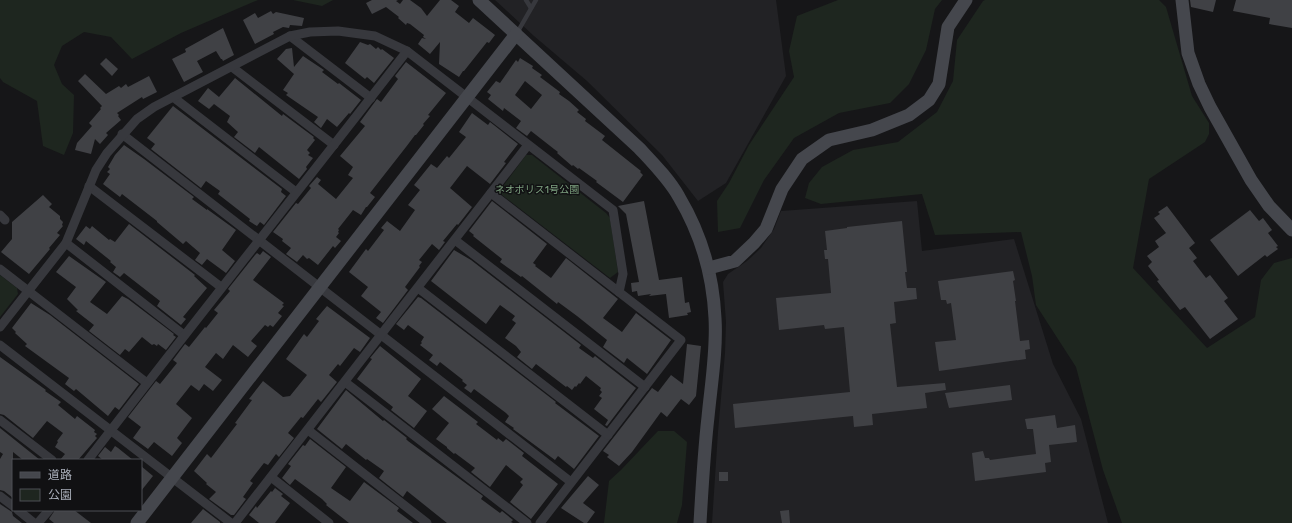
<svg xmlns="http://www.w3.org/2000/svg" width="1292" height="523" viewBox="0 0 1292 523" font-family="Rubik,'Noto Sans JP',sans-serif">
<rect width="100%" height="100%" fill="#161618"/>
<!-- built -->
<g fill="#222225">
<polygon points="495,0 776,0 786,76 726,183 698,201 662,155 587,81 534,36"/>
<polygon points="917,201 922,251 1014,239 1053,364 1081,419 1108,523 712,523 718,432 725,353 726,322 723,282 728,274 747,261 761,248 774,229 781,211"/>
</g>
<!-- green -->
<g fill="#1e261f">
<polygon points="0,0 258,0 181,33 132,59 111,37 84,32 62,46 54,65 62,84 74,95 73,133 64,155 43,146 37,101 3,82 0,78"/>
<polygon points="293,0 333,0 322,6"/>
<polygon points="838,0 942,0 935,9 926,50 909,84 890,103 839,113 794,138 764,180 740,228 718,232 717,201 729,183 749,145 794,77 789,51 797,16"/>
<polygon points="985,0 1159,0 1166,7 1192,96 1209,123 1209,134 1205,142 1149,179 1133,268 1207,348 1255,317 1261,280 1274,263 1292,258 1292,523 1122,523 1103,470 1076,367 1036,305 1032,276 1021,232 935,235 922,194 821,204 805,198 809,183 822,167 853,150 898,142 937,112 953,81 957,40 983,1"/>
<polygon points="526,155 532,155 606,213 610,218 618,272 610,278 502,195 501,189"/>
<polygon points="0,275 17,288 18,294 0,317"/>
<polygon points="658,431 674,431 687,442 682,505 677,523 604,523 609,481 621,470"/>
</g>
<!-- building -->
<g fill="#404145" fill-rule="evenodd">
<polygon points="372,0 398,0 396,1 400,4 403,0 410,0 421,8 427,16 440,0 451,0 459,6 455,12 469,23 473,18 495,35 489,43 487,42 464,71 463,71 459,77 439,64 440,42 430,54 418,44 422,38 426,39 423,37 424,35 410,24 407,23 406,25 398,18 399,17 386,7 372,14 366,3"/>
<polygon points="1190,0 1216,0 1213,12 1191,7"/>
<polygon points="1236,0 1292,0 1292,28 1269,24 1270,18 1233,11"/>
<polygon points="271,11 273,14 276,12 304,18 302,26 290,25 289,28 283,27 273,32 274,34 255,44 243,20 255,13 258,18"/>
<polygon points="223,28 234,55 223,61 222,59 221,59 216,51 197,61 203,72 184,82 172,59 186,52 185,49"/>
<polygon points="360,42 368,45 370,44 376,49 378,47 381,50 382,49 394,58 374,83 367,77 365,79 345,63"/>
<polygon points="292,48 294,67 303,56 324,70 322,72 338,84 339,83 361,100 350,114 349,113 337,127 327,119 321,128 314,122 318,117 286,95 288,93 283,90 294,74 277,59 286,49"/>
<polygon points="106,58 118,69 112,76 100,64"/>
<path d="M520 58 533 66 532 68 542 75 540 77 560 92 559 94 569 101 579 110 577 112 586 119 585 121 605 136 602 140 641 171 640 172 643 175 623 202 596 182 597 181 579 168 578 169 573 165 572 166 557 153 558 152 554 149 531 131 527 136 516 128 521 121 504 108 503 111 488 99 491 95 487 92 496 81 500 83 516 60 518 62ZM525 81 542 95 531 109 515 95Z"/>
<polygon points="406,62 446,93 428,115 430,116 423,124 424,125 416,135 415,135 406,147 370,193 375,197 367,207 366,207 361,215 353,210 338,229 339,230 338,232 339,233 336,237 341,241 335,248 333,246 318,265 309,258 307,259 303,255 297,262 286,254 291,248 282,241 283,239 273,232 296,203 298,204 311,188 309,186 317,177 321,180 318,184 336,199 353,178 348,175 353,167 340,156 365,126 360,122 377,99 381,102 398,79 395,76"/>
<polygon points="85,74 106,94 119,86 121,88 126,84 128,87 149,76 157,92 143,99 142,97 117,113 119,115 118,116 121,120 106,133 108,135 100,144 95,139 91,154 75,150 77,143 92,126 89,123 101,109 100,108 102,106 78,81"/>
<polygon points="235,78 282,116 283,114 314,137 313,138 315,140 307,150 310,153 308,155 313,158 306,167 307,169 299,179 259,147 255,153 234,137 238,132 227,122 230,116 214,104 209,109 198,101 208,88 219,97"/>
<polygon points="173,106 282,189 281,192 286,196 264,225 260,222 257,226 249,221 250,219 218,194 220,191 206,181 201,188 151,149 155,144 147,138"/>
<polygon points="472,113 488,125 490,122 518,144 504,162 506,163 490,184 467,166 450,188 472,207 458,225 457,224 443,241 445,242 439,250 432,244 419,260 422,262 419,266 420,267 405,287 408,290 383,323 376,318 381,312 361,296 368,287 349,272 366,249 368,251 384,230 381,228 387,221 400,231 415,210 408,205 420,190 414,185 431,164 437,168 447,156 449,158 466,137 459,132"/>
<polygon points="124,145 144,159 194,197 192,199 207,210 207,209 236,230 222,250 235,261 226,273 207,259 202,265 195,260 200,253 186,241 183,244 157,222 157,221 122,194 120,197 103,184 110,174 107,172 110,169 108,167 115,155"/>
<polygon points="43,195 52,204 49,207 60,216 60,219 63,222 62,225 63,226 57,233 60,235 49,248 50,249 29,274 1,252 12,239 12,222"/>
<polygon points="492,201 547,244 533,263 536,265 535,266 551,278 566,258 618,299 603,318 622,332 636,313 671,340 647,374 627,358 624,363 603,347 607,340 577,316 558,302 557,304 522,276 521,277 500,262 502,259 473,236 474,235 469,231"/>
<polygon points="644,201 659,280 682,277 685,303 689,302 691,312 687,313 688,315 669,318 666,294 649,296 651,294 638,296 637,291 632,292 631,283 639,282 626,214 618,206"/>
<polygon points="1167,206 1195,243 1189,248 1197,258 1193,261 1206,278 1210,275 1228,298 1224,301 1238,319 1210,339 1185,307 1180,310 1157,281 1159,280 1148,266 1152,262 1147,256 1159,247 1155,241 1166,233 1154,218 1160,214 1158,212"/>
<polygon points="1250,210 1259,221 1263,218 1272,230 1268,233 1278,246 1276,247 1278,249 1267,257 1265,255 1238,276 1210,240"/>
<polygon points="902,221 907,272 905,272 907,288 916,288 917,299 894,302 896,323 890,324 897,387 945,383 946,390 925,393 927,408 872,414 873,425 854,427 853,416 735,428 733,404 850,392 844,327 825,329 824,325 779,330 776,298 831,293 828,259 825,259 824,250 827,250 825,231 847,228 847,227"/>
<polygon points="129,224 195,275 194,276 207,288 183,317 186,319 181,325 157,306 160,301 124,273 120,277 113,272 116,267 110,262 111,261 86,241 84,245 76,239 86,226 90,229 92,226 109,240 110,239 115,242"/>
<polygon points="454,250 471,260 581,345 579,348 593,358 595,356 636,388 607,426 605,425 608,420 594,409 602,398 599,396 602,392 600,390 601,388 586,376 580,384 579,383 576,387 575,386 572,390 567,386 566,387 536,364 532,369 517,357 521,352 516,346 505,338 516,323 512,320 515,316 500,305 486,324 431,281"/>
<polygon points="263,251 271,257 253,280 284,303 282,305 284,306 278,313 282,316 273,327 270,325 268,327 265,325 251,341 257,346 248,357 233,345 223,359 216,353 205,367 222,380 213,391 204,384 199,391 191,385 176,404 192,418 177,438 182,443 172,456 154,442 148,449 133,438 141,427 128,417 156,381 160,384 177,363 173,360 185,344 189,347 205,327 206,328 218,313 214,310 230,291 228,289 255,255 257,253 260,255"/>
<polygon points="69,256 106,282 90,302 107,314 122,296 128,299 174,334 173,335 176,337 166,350 158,344 157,346 154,344 152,345 142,337 129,352 125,349 120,355 89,331 94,325 76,311 78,310 67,299 76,287 56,272"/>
<polygon points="1013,271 1015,280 1013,281 1016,301 1015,301 1020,341 1029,340 1030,349 1025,350 1026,359 939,371 935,342 956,340 951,303 947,304 946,300 941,300 938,281"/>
<polygon points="418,297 421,298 556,402 555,403 599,436 574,469 558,456 555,460 513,429 514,428 505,422 509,416 506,413 474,389 471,393 464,388 467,385 462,381 463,380 440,362 437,366 429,360 433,355 420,345 422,343 421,342 424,337 408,325 404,330 396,324"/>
<polygon points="31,303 50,315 139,384 119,410 115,407 108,416 76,389 74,391 65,384 69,378 25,346 27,344 15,333 16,332 12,328"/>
<polygon points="327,306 370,338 360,352 354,348 340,366 338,364 329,375 337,382 321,402 318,399 303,418 301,417 288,433 294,438 279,457 276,454 268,465 264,463 250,481 253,483 243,497 246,499 234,515 231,515 209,499 216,492 206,484 207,483 194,471 207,454 211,458 237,424 235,423 252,400 249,399 263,381 283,397 290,396 307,375 286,359 304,334 307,337 319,321 316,319"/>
<polygon points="687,344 701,346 696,396 689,405 681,399 667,417 661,412 632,452 619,466 607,457 609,455 603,451 652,388 658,392 671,375 683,384"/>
<polygon points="380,346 421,379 408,396 427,411 414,428 391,410 393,407 357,379 372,359 370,358"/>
<polygon points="0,357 46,390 45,391 61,402 58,405 75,419 77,416 95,430 94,432 97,434 95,436 97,438 78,460 60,460 65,454 55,447 58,442 57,441 63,433 47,421 33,438 4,415 0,414"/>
<polygon points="1010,385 1012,400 949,408 945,393"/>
<polygon points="346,390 383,421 384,420 407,438 406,439 408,441 483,496 481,499 500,513 502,511 513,520 511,522 513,523 447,523 407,491 403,497 379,478 384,471 367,459 366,460 346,444 342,449 317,429"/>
<polygon points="444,396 478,422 476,424 497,440 498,438 503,442 506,439 524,453 522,456 558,484 531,519 510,502 523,485 520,482 523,479 506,465 490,487 471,472 475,468 455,453 454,454 447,448 447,447 436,439 449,423 432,409"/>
<polygon points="1055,415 1057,428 1075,425 1077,442 1049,445 1051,462 1045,463 1046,472 975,481 972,453 983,451 985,458 989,458 990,460 1036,454 1033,429 1027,429 1025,419"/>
<polygon points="0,428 40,460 23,460 13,452 13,498 4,491 0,490 0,459 3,454 0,452"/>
<polygon points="310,439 346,467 331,488 350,501 364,482 399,508 397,511 413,523 349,523 326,505 327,504 322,499 295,479 290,485 282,478 291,466 288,464 303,445 305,446"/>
<polygon points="115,446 118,448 133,460 103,460 98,456 105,447 111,452"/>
<polygon points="141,466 153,476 141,491"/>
<rect x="719" y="472" width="9" height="9"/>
<polygon points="588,476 599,485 583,503 595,512 587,523 584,523 561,508"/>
<polygon points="275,488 283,494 281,496 290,503 275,523 259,523 249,515 256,506 257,508 271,491 272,492"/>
<polygon points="0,504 12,512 13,516 22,523 0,523"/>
<polygon points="203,509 220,522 220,523 191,523"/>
<polygon points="55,510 74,510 91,523 54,523 49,519"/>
<polygon points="789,510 790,523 782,523 780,511"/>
</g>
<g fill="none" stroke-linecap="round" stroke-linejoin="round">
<!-- lane -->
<g stroke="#37383d" stroke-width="4.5">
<polyline points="526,0 531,8"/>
<polyline points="517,33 536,0"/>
</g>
<!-- street -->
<g stroke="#37383d" stroke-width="9">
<polyline points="290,36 371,98"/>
<polyline points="232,67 334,145"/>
<polyline points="173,97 296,192"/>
<polyline points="122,134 571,482"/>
<polyline points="89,186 221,287"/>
<polyline points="491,193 681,340 540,523"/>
<polyline points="0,215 5,220"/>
<polyline points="455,240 645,387"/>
<polyline points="66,243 184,335"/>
<polyline points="0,269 147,383"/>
<polyline points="418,288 608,435"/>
<polyline points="0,327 66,243 96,170 107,153 137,119 154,107 290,36 310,32 338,31 375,36 407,51 613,210 623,274 619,292"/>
<polyline points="0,345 231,523"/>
<polyline points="345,382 527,523"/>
<polyline points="0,420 52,460"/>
<polyline points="308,430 427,523"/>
<path d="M88 460C193 323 301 188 407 51"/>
<polyline points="271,477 329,523"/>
<polyline points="0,496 13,506"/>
<polyline points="18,510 34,523"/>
<polyline points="38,523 49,510"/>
<polyline points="235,523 528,145"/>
</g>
<!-- secondary -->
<g stroke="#45474d" stroke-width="13">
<path d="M479 0 639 148C653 163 669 179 679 197 701 234 713 275 715 318 717 351 711 385 708 417 704 452 702 488 700 523"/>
<polyline points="1182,0 1188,53 1199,84 1210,107 1251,180 1269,206 1292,230"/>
<polyline points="709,268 735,261 754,243 766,229 782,189 802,159 829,140 872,130 909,115 929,100 939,84 948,27 966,0"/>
<polyline points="137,523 516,34"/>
</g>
</g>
<g text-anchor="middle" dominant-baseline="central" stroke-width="3" stroke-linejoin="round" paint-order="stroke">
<!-- park labels -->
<g font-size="10" fill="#7fa381" stroke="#111113">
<text x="537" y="190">ネオポリス1号公園</text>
</g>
</g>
<!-- legend -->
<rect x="12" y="459" width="130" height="52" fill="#111113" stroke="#4d4f55"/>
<rect x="20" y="472" width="20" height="6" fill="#45474d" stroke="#4d4f55"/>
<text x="48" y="479" font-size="12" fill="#a8adb8">道路</text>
<rect x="20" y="489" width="20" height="12" fill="#1e261f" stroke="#4d4f55"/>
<text x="48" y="499" font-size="12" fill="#a8adb8">公園</text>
</svg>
